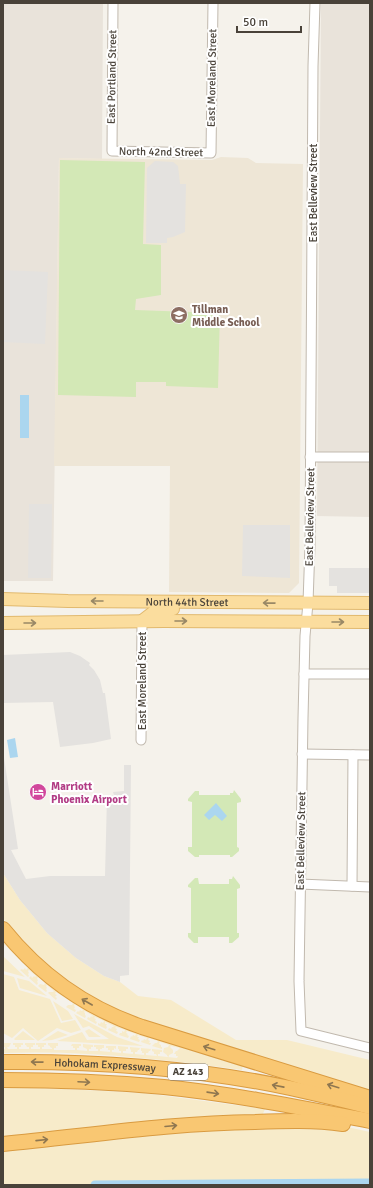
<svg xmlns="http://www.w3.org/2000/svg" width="373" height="1188" viewBox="0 0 373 1188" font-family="Signika,sans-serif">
<rect width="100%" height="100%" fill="#f5f2eb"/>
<!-- residential -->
<g fill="#e9e3da">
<polygon points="3,3 103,3 102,159 59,158 53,581 3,581"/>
<polygon points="321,3 370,3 370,517 317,516"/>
</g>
<!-- education -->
<polygon fill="#eee6d6" points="221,157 248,158 256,163 303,164 299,583 289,593 169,592 170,466 54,466 59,158 212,160"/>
<!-- green -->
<g fill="#d3e8b6">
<polygon points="60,160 145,162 143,244 161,245 161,295 136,299 135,310 220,313 218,388 166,386 166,382 136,382 136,397 58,395"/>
<polygon points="234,790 241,799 241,802 237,803 237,847 239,848 239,851 232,857 230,857 230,855 199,855 199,857 195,857 188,851 188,847 192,847 192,802 188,801 188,799 195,791 199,791 199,795 230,795 230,793 233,793"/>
<polygon points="233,876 240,885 240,888 237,889 237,933 239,933 239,937 232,943 229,943 229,937 198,937 198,943 194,943 188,937 188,933 191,933 191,888 188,887 188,885 195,878 198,878 199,884 229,884 229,879 232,879"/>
</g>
<!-- sand -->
<g fill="#f7ebca">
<polygon points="3,873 20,900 47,933 76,958 104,976 120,982 138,996 171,1000 236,1040 287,1040 370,1060 370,1095 130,1017 83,994 48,968 21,940 3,918"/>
<path d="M3 937 66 995 205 1051 223 1061 238 1062 243 1064 242 1070C163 1059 83 1050 3 1053V1049H5V1047H3V1043H11L9 1047H7L8 1049H17V1047H15V1045H13V1043H23V1045H21V1047H19V1049H29V1047H27L26 1045H25V1043H35V1045H33V1047H31V1049H40V1047H38V1045H36V1043H46V1045H44V1047H42V1049H52V1048L50 1047V1046L48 1045V1043H58V1046H56V1048H54V1050H75V1048H73V1046H71L72 1044H81V1046H79V1048H77V1050L87 1051V1049L83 1047V1044L93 1045V1047H91V1049H89V1051H98V1049H96V1047H94V1045H104V1048H102V1049H100V1051L110 1052V1050H108V1048H106V1046H116V1049L114 1048V1050H112V1052L121 1053V1051H119V1049H118V1046L128 1047V1049H126V1051H123V1053L133 1054V1052H131V1050L130 1049V1047L140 1048 139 1050H138L137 1052H135V1054L144 1055V1053H142V1051H141V1048L151 1049 150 1051H149L148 1053H146V1055L157 1056 156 1054H154V1052L152 1051V1049L162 1050V1052H160V1054H158V1056L177 1058 178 1056H176V1054H174L176 1051H177L180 1048 171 1046 170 1047 173 1050V1053L169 1055V1057L167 1056V1055L163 1052 164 1048 168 1047 169 1045 160 1042 159 1044 161 1045V1047H162V1049L152 1046 155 1043H157L158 1041 149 1038 148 1040 150 1041 149 1043H151L150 1045 141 1042 142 1040 143 1041 144 1039 146 1040 147 1038 138 1035 137 1037H139L138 1039 140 1040 139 1042 130 1039 131 1036 132 1037 133 1035 135 1036 136 1034 127 1031 126 1033 128 1034 127 1035 129 1036 128 1038 119 1035 120 1033H122V1031L124 1032 125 1030 116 1027 115 1028 117 1029 116 1031 118 1032 117 1034 108 1030 109 1028 111 1029 112 1027H113L114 1026 105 1022V1024H107L106 1026 107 1027 106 1029 98 1025V1023L100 1024 101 1022 103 1023 104 1021 95 1017 94 1018 96 1019 95 1021 97 1022 96 1024 87 1019 88 1017 90 1018 91 1016 92 1017 93 1016 85 1011 84 1012 85 1013V1015L86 1016 85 1018 76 1013 78 1011 79 1012 80 1010 82 1011 83 1010 75 1004 74 1006 75 1007 74 1009 76 1010 75 1012 66 1007 68 1005H72L73 1003 56 992 55 994 57 995 55 997 57 998 56 1000 48 993 49 992H53L54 991 47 985 46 986 47 988 46 989 47 991 46 992 38 986 40 984 44 985 45 983 38 977 37 979 38 980 37 982 38 983 37 985 29 978 31 976 32 978 34 976 35 977 36 976 29 970 28 971 29 973 28 974 29 976 28 977 20 970 22 969 23 970 25 968 26 970 28 968 5 945 3 946 4 948 3 949 4 950 3 951Z"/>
<polygon points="3,956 4,957 25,977 3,971"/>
<polygon points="3,974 14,977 19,990 50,999 61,1023 75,1020 81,1030 71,1033 57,1028 38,1041 23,1028 12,1038 3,1033"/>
<polygon points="17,978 29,981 47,996 20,988"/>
<polygon points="53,1001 68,1011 73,1019 62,1021"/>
<polygon points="74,1014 117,1037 143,1046 57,1041 82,1032 87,1040 109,1039 89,1026 83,1028"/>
<polygon points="89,1029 101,1037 89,1037 85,1031"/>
<polygon points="23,1031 35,1040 15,1040 14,1039"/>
<polygon points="58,1031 68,1035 52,1040 42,1041"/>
<polygon points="3,1088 44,1088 143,1093 265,1109 262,1116 3,1140"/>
<polygon points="252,1127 347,1127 370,1132 370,1185 3,1185 3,1151 169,1131"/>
</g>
<!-- parking -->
<g fill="#e4e2df">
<polygon points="155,161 173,162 178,166 180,184 186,184 185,232 173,237 167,238 167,243 146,243 147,168"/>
<polygon points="3,270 48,272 45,344 3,342"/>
<polygon points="29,504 52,504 51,578 28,578"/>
<polygon points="243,525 290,525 290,578 242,576"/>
<polygon points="329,568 370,568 370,593 337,593 337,586 329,586"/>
<polygon points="70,652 80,656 90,663 89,665 94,670 100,680 103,693 105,693 111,739 93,743 60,747 53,702 3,703 3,655"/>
<polygon points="3,751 18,849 11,850 26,879 50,876 105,876 107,796 114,795 113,792 124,791 124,765 131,765 129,975 120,976 120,982 104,976 76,958 47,933 20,900 3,873"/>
</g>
<!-- water -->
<g fill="#abd6ef">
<rect x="20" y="395" width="9" height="43"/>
<polygon points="15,738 18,757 10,758 7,740"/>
<polygon points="216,803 227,816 222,821 215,815 209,820 204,815"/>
</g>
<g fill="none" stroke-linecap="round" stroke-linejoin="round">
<!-- canal -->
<polyline stroke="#abd6ef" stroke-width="9" points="95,1185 370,1183"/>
<!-- minor casing -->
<g stroke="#c1b9ae" stroke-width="11">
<g id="minor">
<polyline points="113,3 112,151 211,153 213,3"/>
<polyline points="315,3 313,66 310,545 308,603 305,636 303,718 299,981 301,1031 370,1048"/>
<polyline points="310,457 370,457"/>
<polyline points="304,674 370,674"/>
<polyline points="141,740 142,621"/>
<polyline points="302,754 370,755"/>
<polyline points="300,884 370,887"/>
<polyline points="352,886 353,755"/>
</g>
</g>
<!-- major casing -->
<g stroke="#e1b96e" stroke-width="14">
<g id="major">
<path id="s1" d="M3 599 68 601 370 603"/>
<polyline points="142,621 155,611 173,609"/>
<polyline points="3,623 164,621 370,622"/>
</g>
</g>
<!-- highway casing -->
<g stroke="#d99b41" stroke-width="16">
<g id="highway">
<path d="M3 929C40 975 86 1008 142 1027L370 1098"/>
<path id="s2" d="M3 1062C99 1061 196 1068 290 1088 317 1094 343 1100 370 1107"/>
<path d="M3 1080C56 1080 110 1082 164 1087 233 1094 302 1108 370 1121"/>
<path d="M3 1144C87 1136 170 1123 255 1122 284 1121 314 1120 343 1124"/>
</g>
</g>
<!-- minor -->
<use href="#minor" stroke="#fff" stroke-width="9"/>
<!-- major -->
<use href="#major" stroke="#fbdd9e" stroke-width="12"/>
<!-- highway -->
<use href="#highway" stroke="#f9c772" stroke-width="14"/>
</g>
<!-- one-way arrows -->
<defs><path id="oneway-shaft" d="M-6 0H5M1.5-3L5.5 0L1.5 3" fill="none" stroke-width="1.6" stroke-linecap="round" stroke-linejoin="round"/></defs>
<g stroke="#986">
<use href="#oneway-shaft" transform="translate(97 601) rotate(-180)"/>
<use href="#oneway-shaft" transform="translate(269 603) rotate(-179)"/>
<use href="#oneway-shaft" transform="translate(181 621)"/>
<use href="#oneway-shaft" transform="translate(338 622)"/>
<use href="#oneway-shaft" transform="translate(30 623)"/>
</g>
<g stroke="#8f7750">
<use href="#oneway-shaft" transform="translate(87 1002) rotate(-150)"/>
<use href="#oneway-shaft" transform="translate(209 1048) rotate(-163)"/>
<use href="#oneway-shaft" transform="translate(37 1062) rotate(-179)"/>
<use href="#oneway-shaft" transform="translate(84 1082) rotate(3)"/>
<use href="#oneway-shaft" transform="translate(278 1086) rotate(-169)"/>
<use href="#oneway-shaft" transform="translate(333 1086) rotate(-163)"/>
<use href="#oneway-shaft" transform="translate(213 1093) rotate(8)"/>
<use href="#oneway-shaft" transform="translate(171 1126) rotate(-5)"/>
<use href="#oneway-shaft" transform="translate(42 1140) rotate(-6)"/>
</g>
<!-- icons -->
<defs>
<g id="school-disc" transform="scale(0.9)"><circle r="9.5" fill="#8d6e63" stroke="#fff"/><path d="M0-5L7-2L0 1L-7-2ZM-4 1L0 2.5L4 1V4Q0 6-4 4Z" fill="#fff"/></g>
<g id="hotel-disc" transform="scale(0.9)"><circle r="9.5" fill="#d1479c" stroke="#fff"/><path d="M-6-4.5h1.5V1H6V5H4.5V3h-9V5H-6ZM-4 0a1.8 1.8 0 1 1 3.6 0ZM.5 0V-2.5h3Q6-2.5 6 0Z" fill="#fff"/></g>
</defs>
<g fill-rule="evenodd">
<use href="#school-disc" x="179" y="315"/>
<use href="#hotel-disc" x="38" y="792"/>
</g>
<g text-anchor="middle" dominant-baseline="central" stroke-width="4" stroke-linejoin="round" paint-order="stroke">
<!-- shield labels -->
<rect fill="#fff" stroke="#807b74" stroke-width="1" x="168" y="1064" width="40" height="16" rx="3"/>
<g font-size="10" font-weight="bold" fill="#494239">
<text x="188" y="1072">AZ 143</text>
</g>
<!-- street labels -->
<g font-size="11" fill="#494239" stroke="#fff">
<text transform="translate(112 77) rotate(-89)">East Portland Street</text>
<text transform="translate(212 78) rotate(-89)">East Moreland Street</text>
<text transform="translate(161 152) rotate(1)">North 42nd Street</text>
<text transform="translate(313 193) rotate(-90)">East Belleview Street</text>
<text transform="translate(310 517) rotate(-89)">East Belleview Street</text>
<text stroke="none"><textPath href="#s1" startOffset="184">North 44th Street</textPath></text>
<text transform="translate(142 681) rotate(-90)">East Moreland Street</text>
<text transform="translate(301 841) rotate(-89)">East Belleview Street</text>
<text stroke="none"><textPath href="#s2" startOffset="102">Hohokam Expressway</textPath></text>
</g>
<!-- education labels -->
<g font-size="11" font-weight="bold" fill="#785e54" stroke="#fff" text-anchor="start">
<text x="192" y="309">Tillman<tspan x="192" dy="13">Middle School</tspan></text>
</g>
<!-- hotel labels -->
<g font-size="11" font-weight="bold" fill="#b23c85" stroke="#fff" text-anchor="start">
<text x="51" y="786">Marriott<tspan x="51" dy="13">Phoenix Airport</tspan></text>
</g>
</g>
<!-- border -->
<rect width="373" height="1188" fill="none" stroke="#494239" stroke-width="8"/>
<!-- scale -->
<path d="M237 26v6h64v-6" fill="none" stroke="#494239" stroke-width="2"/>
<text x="243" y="26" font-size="12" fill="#494239" stroke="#ffffff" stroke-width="3" paint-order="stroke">50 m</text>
</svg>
